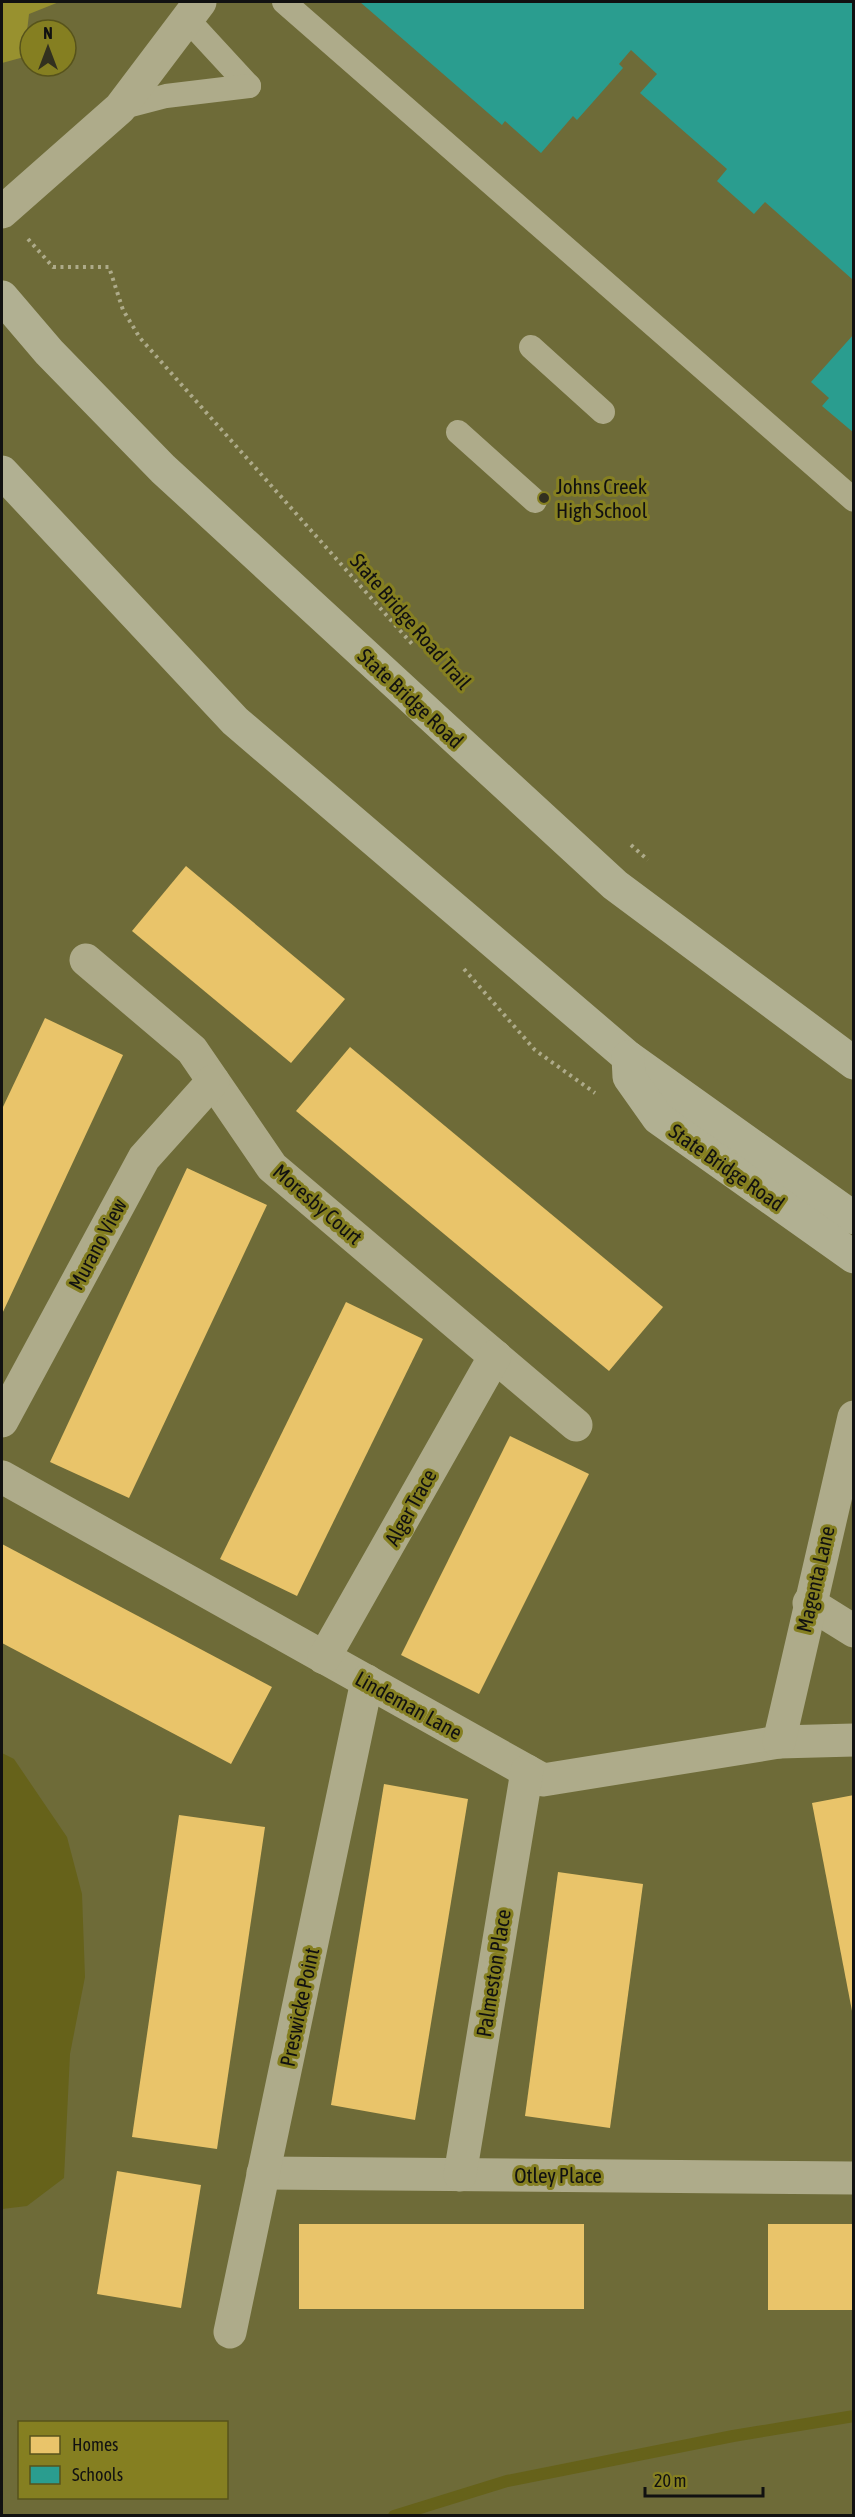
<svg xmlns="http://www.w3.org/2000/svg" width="855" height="2517" viewBox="0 0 855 2517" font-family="'Asap Condensed',sans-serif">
<rect width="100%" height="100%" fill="#6e6b38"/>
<!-- green -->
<polygon fill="#98912f" points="2,2 59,2 29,14 24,57 2,63"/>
<!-- water -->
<polygon fill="#66621a" points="2,1753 14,1759 67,1837 82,1894 85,1977 70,2054 64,2178 27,2206 2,2209"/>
<!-- homes -->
<g fill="#e9c46a">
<polygon points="186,866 345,999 291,1063 132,931"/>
<polygon points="45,1018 123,1055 2,1314 2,1109"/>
<polygon points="350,1047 663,1307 609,1371 296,1111"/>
<polygon points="187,1168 267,1205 129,1498 50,1462"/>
<polygon points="346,1302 423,1339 297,1596 220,1559"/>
<polygon points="510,1436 589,1474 479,1694 401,1655"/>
<polygon points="2,1544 272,1687 231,1764 2,1643"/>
<polygon points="384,1784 468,1799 415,2120 331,2105"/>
<polygon points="854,1795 854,2011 852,2011 812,1803"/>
<polygon points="179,1815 265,1827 217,2149 132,2137"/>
<polygon points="558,1872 643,1884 610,2128 525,2116"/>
<polygon points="117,2171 201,2185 181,2308 97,2294"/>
<rect x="299" y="2224" width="285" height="85"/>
<rect x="768" y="2224" width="86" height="86"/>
</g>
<!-- schools -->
<g fill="#2a9d8f">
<polygon points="360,2 854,2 854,278 852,279 765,202 754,214 717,181 727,169 640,93 657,74 631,50 619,64 623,68 577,120 573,116 541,153 505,121 502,125"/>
<polygon points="854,334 854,433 822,406 829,398 811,382"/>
</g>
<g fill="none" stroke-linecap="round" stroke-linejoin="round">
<!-- stream -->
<polyline stroke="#66621a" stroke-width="12" points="394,2516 507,2481 733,2436 854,2416"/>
<!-- path -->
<g stroke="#aeab8a" stroke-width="4" stroke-dasharray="3 4.5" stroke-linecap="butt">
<polyline points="28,239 53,267 109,267 123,310 140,338 412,644"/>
<polyline points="631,845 648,860"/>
<polyline points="464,969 535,1050 595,1093"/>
</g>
<!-- service -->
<g stroke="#aeab8a" stroke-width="24">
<polyline points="284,2 854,500"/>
<polyline points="188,20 249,86"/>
<polyline points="120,108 166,96 249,86"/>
<polyline points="531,347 603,412"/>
<polyline points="458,432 535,501"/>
</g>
<!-- minor -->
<g stroke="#aeab8a" stroke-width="33">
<polyline points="2,212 120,108 200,2"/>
<polyline points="86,960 192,1050 272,1167 576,1425"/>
<polyline points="2,1421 144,1158 213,1081"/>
<polyline points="2,1477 543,1780 779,1742 854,1740"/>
<polyline points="809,1603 854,1631"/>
<polyline points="324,1658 495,1356"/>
<polyline points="779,1742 854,1417"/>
<polyline points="263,2173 854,2178"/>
<polyline points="460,2175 527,1771"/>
<polyline points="230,2332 367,1681"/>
</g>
<!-- trunk -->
<g stroke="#b1b092" stroke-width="33">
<polyline points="2,297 49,352 163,469 615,885 854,1063"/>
<polyline points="2,472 235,721 628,1057 854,1218"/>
<polyline points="628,1057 629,1077 658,1118 854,1257"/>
</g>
</g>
<!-- markers -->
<circle fill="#32301f" stroke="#857f21" stroke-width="2" cx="544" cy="498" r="6"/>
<g text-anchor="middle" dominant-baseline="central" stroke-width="6" stroke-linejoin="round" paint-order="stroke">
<!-- poi labels -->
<g font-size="21" fill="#111" stroke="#857f21" text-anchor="start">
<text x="556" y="486">Johns Creek<tspan x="556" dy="24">High School</tspan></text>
</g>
<!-- street labels -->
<g font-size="21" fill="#111" stroke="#857f21">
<text transform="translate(411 621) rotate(49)">State Bridge Road Trail</text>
<text transform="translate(411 698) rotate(43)">State Bridge Road</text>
<text transform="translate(727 1167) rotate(35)">State Bridge Road</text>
<text transform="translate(318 1204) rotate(41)">Moresby Court</text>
<text transform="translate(97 1244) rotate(-62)">Murano View</text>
<text transform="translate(410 1507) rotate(-61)">Alger Trace</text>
<text transform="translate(815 1579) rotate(-77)">Magenta Lane</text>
<text transform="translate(409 1705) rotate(29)">Lindeman Lane</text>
<text transform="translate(493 1973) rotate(-81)">Palmeston Place</text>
<text transform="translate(299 2007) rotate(-78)">Preswicke Point</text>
<text x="558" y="2175">Otley Place</text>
</g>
</g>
<!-- border -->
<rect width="855" height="2517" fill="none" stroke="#111111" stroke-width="6"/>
<!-- legend -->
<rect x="18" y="2421" width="210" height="78" fill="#857f21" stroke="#57531b" stroke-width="1.5"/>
<rect x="30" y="2436" width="30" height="18" fill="#e9c46a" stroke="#57531b" stroke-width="1.5"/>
<text x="72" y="2451" font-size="18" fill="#111111">Homes</text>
<rect x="30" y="2466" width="30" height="18" fill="#2a9d8f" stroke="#57531b" stroke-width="1.5"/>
<text x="72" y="2481" font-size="18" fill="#111111">Schools</text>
<!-- north arrow -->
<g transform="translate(48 48)"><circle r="28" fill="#857f21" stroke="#57531b" stroke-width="1.5"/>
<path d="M0-4.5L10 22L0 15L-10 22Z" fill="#32301f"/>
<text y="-9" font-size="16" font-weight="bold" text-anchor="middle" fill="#111111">N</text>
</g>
<!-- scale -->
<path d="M645 2487v9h118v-9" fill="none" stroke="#111111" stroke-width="3"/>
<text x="654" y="2487" font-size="18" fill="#111111" stroke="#857f21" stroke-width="4.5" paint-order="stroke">20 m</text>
</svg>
